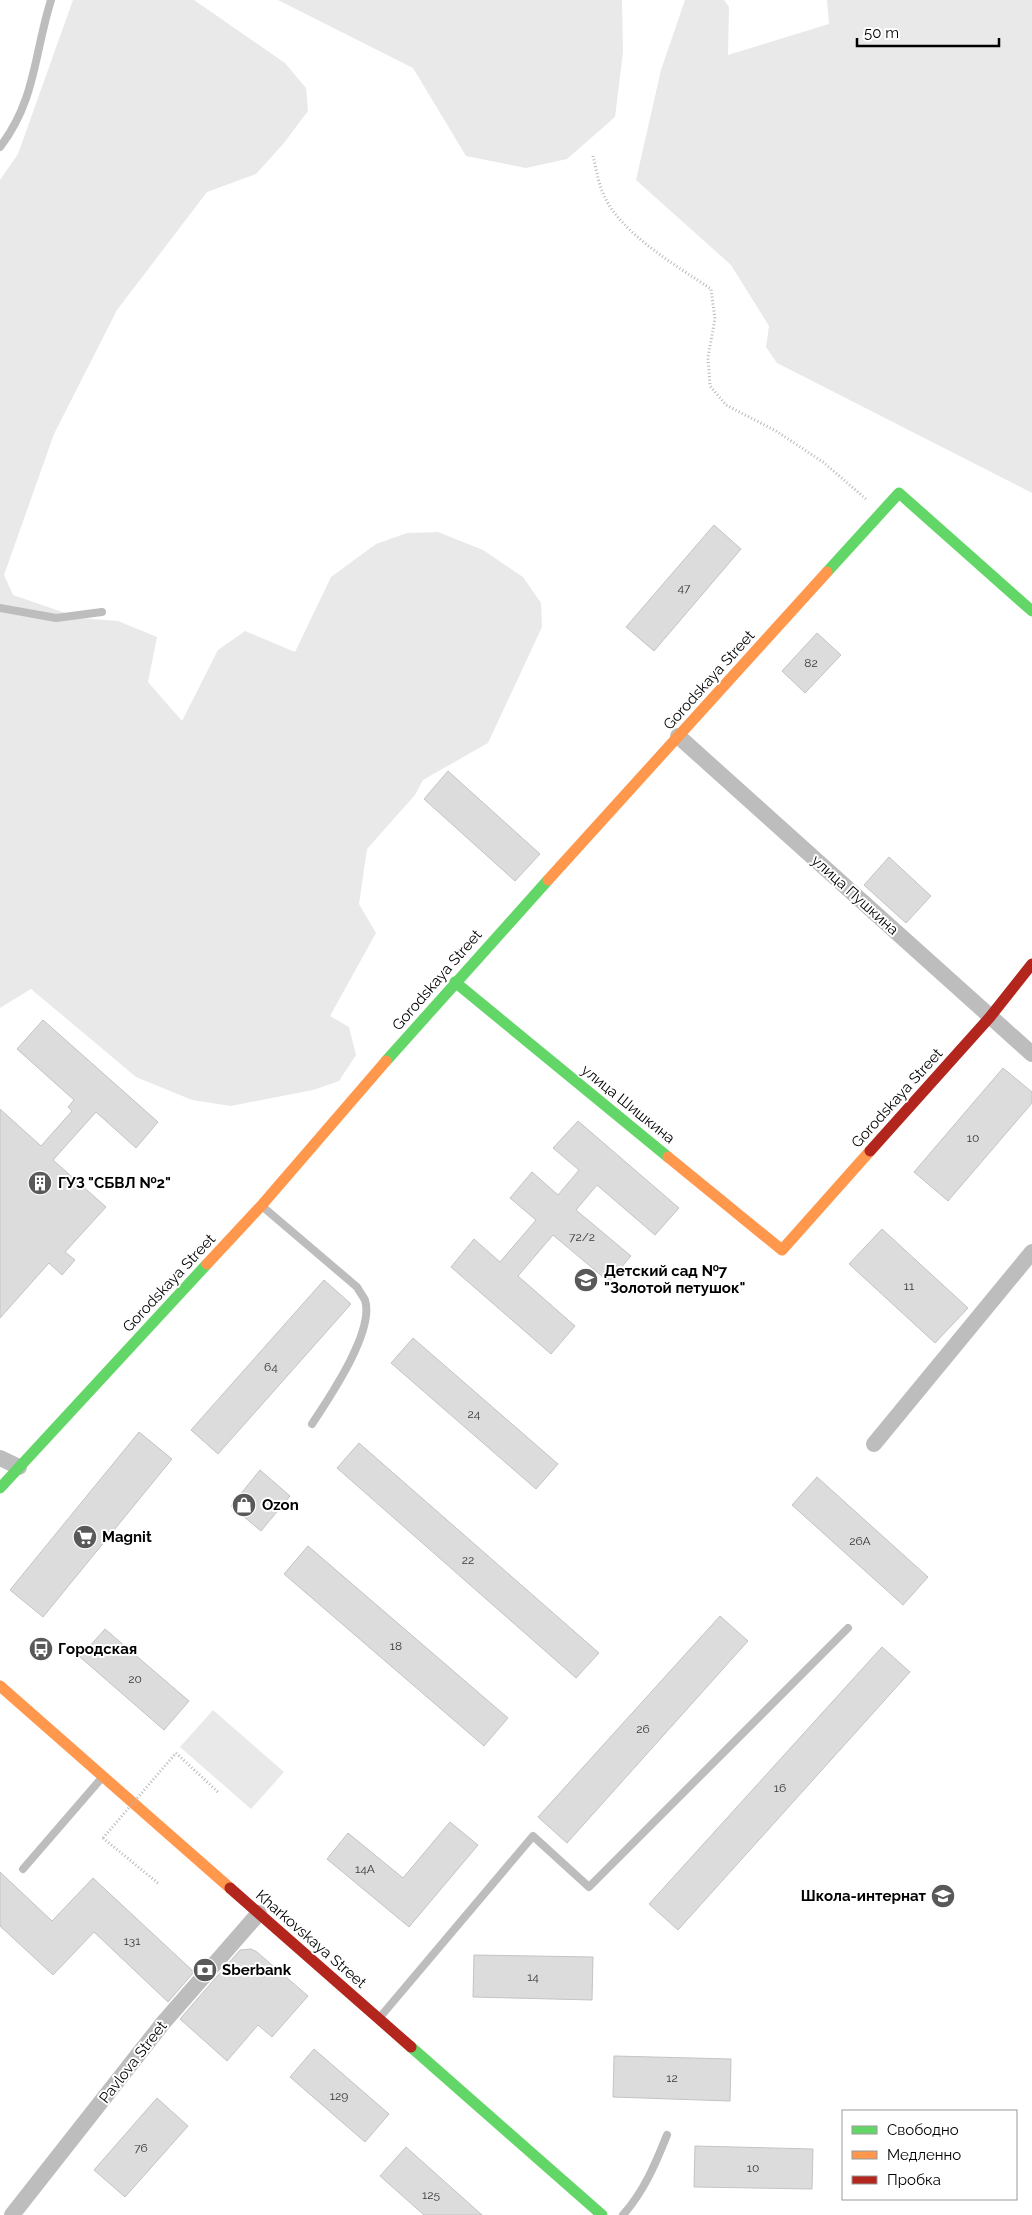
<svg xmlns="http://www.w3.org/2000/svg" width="1032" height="2215" viewBox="0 0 1032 2215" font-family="Raleway,sans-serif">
<rect width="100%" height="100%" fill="#fff"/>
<!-- green -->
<g fill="#e9e9e9">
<polygon points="73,0 194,0 285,63 306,88 308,111 284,143 256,174 207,192 117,310 54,434 4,575 13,595 80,618 118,621 157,637 148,682 182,721 218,650 245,631 295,652 331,577 376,544 407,533 438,532 483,550 523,577 541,603 542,627 488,743 423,780 415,795 367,849 359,904 376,933 330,1016 349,1027 356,1055 339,1081 313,1090 231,1106 192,1100 136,1077 31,989 0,1008 0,180 18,154"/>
<polygon points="278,0 622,0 623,52 615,117 567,159 526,168 466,156 413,68"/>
<polygon points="685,0 724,0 729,7 728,55 829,24 827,0 1032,0 1032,493 777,363 766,347 769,326 731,265 636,180 661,70"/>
<polygon points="213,1710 284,1772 251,1809 180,1747"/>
</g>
<!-- building -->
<g fill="#dcdcdc" stroke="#c4c4c4">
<polygon points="714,525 741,549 654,651 626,627"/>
<polygon points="817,633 841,655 805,693 782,671"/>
<polygon points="448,771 540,854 515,881 424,799"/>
<polygon points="889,857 931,896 906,923 864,885"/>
<polygon points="43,1020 158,1122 136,1148 96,1112 53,1160 106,1207 65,1252 75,1260 62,1275 49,1263 0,1318 0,1109 41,1146 72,1111 68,1107 74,1100 17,1049"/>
<polygon points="1003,1068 1032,1092 1032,1103 948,1201 914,1172"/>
<polygon points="578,1121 679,1208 655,1235 597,1185 576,1210 631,1256 609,1282 553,1235 518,1276 575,1326 551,1354 451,1267 474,1239 500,1262 536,1220 510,1198 532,1172 558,1195 579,1170 553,1148"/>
<polygon points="882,1229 968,1308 935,1343 849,1264"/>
<polygon points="324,1280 351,1304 218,1454 191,1430"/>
<polygon points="413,1338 558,1464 536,1489 391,1363"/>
<polygon points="139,1432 172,1459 43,1617 10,1590"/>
<polygon points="359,1443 599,1653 576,1678 337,1468"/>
<polygon points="260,1470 290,1496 261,1531 231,1506"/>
<polygon points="817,1477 928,1577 903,1605 792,1505"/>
<polygon points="308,1546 508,1718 484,1746 284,1574"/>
<polygon points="720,1616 748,1641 567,1843 538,1817"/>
<polygon points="105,1629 189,1701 164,1730 80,1657"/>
<polygon points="882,1647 910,1672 678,1930 649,1904"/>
<polygon points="450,1822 478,1845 409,1927 327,1859 348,1833 403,1878"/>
<polygon points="0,1872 52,1921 93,1878 194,1972 168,2002 94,1932 53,1975 0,1926"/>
<polygon points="251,1949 257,1952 308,1996 272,2037 258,2025 227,2061 180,2019 240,1950"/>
<polygon points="474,1955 593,1957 592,2000 473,1997"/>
<polygon points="314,2049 389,2114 365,2142 290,2077"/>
<polygon points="614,2056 731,2059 730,2101 613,2097"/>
<polygon points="157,2098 188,2126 125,2197 94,2170"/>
<polygon points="695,2146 813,2149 812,2189 694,2187"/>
<polygon points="406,2147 482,2215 424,2215 380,2176"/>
</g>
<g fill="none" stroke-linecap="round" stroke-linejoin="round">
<!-- path -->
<g stroke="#b8b8b8" stroke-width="3" stroke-dasharray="1 2.5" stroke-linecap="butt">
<path d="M593 156C596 168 598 182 603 193 618 232 677 266 711 289L715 319 708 357 710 386 726 405 776 431 823 462 866 499"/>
<polyline points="176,1753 219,1793"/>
<polyline points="103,1838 159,1884"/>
</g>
<!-- lane -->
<g stroke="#bdbdbd" stroke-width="8">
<path d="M0 147C36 100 34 54 51 0"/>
<polyline points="0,608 56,618 102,612"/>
<path d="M263 1207 357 1287C359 1291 363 1296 365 1300 375 1331 329 1398 312 1424"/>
<polyline points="23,1869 100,1780"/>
<polyline points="381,2016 533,1836 589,1887 848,1628"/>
<path d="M623 2215C644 2191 655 2165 667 2135"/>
</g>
<!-- street -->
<g stroke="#bdbdbd" stroke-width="16">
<polyline points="678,736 1032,1054"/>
<polyline points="874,1444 1032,1252"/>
<polyline points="0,1458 19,1467"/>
<polyline points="12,2215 163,2023 259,1913"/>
</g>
<!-- fast -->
<g stroke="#63d668" stroke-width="11">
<polyline points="827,572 899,493 1032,611"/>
<polyline points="455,982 668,1157"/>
<polyline points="386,1061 548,880"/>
<polyline points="0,1488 207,1264"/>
<polyline points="411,2047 602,2215"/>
</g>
<!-- slow -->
<g stroke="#ff974d" stroke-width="11">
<polyline points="548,880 827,572"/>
<polyline points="668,1157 782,1250 870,1151"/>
<polyline points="207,1264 261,1206 386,1061"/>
<polyline points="0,1686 230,1888"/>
</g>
<!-- jam -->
<g stroke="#b3261e" stroke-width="11">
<polyline points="870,1151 990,1017 1032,964"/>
<polyline points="230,1888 411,2047"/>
</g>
<!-- path-bridge -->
<polyline stroke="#b8b8b8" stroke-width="3" stroke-dasharray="1 2.5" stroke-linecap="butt" points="103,1838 176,1753"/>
</g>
<!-- icons -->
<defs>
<g id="building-disc" transform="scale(1.25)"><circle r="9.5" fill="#595959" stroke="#fff"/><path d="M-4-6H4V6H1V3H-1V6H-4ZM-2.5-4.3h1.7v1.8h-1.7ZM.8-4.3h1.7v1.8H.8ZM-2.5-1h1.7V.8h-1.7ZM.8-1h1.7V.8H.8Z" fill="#fff"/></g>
<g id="school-disc" transform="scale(1.25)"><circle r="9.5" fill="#595959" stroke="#fff"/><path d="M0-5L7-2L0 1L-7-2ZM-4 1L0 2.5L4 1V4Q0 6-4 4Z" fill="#fff"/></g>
<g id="shop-disc" transform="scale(1.25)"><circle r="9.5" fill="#595959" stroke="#fff"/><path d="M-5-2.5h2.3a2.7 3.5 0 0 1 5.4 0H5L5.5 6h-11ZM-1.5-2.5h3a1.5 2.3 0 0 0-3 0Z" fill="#fff"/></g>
<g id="supermarket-disc" transform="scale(1.25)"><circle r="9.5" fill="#595959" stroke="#fff"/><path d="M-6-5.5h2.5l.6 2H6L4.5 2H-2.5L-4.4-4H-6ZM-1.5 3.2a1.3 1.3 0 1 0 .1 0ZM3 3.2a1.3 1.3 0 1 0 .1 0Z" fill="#fff"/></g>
<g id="bus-disc" transform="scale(1.25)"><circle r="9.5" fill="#595959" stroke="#fff"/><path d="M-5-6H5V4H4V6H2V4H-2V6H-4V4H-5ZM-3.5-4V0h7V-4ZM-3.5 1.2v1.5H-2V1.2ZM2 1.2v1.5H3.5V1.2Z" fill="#fff"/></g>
<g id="bank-disc" transform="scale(1.25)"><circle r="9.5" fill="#595959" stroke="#fff"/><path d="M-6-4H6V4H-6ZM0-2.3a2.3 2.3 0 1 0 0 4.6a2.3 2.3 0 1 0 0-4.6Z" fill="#fff"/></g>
</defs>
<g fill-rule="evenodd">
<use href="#building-disc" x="40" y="1183"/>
<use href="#school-disc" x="586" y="1280"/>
<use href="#shop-disc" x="244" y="1505"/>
<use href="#supermarket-disc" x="85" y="1537"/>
<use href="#bus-disc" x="41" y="1649"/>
<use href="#school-disc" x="943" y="1896"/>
<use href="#bank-disc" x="205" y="1970"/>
</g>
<g text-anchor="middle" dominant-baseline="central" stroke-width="4" stroke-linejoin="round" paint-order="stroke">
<!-- number labels -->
<g font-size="12" fill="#373737">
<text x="684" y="588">47</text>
<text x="811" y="663">82</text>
<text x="973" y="1138">10</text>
<text x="582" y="1237">72/2</text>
<text x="909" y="1286">11</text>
<text x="271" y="1367">64</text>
<text x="474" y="1414">24</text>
<text x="860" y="1541">26А</text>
<text x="468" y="1560">22</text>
<text x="396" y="1646">18</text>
<text x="135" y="1679">20</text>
<text x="643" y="1729">26</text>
<text x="780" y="1788">16</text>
<text x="365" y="1869">14А</text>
<text x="132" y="1941">131</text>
<text x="533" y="1977">14</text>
<text x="672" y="2078">12</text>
<text x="339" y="2096">129</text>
<text x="141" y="2148">76</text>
<text x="753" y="2168">10</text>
<text x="431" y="2195">125</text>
</g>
<!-- street labels -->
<g font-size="15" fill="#000" stroke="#fff">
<text transform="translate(709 680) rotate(-48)">Gorodskaya Street</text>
<text transform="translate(855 895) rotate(42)">улица Пушкина</text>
<text transform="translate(437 980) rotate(-49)">Gorodskaya Street</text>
<text transform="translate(897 1098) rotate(-48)">Gorodskaya Street</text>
<text transform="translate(628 1104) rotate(39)">улица Шишкина</text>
<text transform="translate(169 1283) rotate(-47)">Gorodskaya Street</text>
<text transform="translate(311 1939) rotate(41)">Kharkovskaya Street</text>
<text transform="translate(133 2062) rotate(-52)">Pavlova Street</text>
</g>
<!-- poi labels -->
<g font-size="15" font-weight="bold" fill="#000" stroke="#fff" text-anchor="start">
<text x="58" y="1183">ГУЗ "СБВЛ №2"</text>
<text x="604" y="1271">Детский сад №7<tspan x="604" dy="17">"Золотой петушок"</tspan></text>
<text x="262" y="1505">Ozon</text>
<text x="102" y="1537">Magnit</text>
<text x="58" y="1649">Городская</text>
<text x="926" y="1896" text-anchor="end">Школа-интернат</text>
<text x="222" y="1970">Sberbank</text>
</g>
</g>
<!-- legend -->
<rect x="842" y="2110" width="175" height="90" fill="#ffffff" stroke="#999999"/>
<rect x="852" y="2126" width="25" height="8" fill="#63d668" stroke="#999999"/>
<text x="887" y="2135" font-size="15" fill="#000000">Свободно</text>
<rect x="852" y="2151" width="25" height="8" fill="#ff974d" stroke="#999999"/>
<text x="887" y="2160" font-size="15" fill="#000000">Медленно</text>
<rect x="852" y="2176" width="25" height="8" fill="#b3261e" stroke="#999999"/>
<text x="887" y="2185" font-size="15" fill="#000000">Пробка</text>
<!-- scale -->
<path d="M857 38v8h142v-8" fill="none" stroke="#000000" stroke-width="2.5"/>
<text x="864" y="38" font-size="15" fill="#000000" stroke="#ffffff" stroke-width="4" paint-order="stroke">50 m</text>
</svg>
